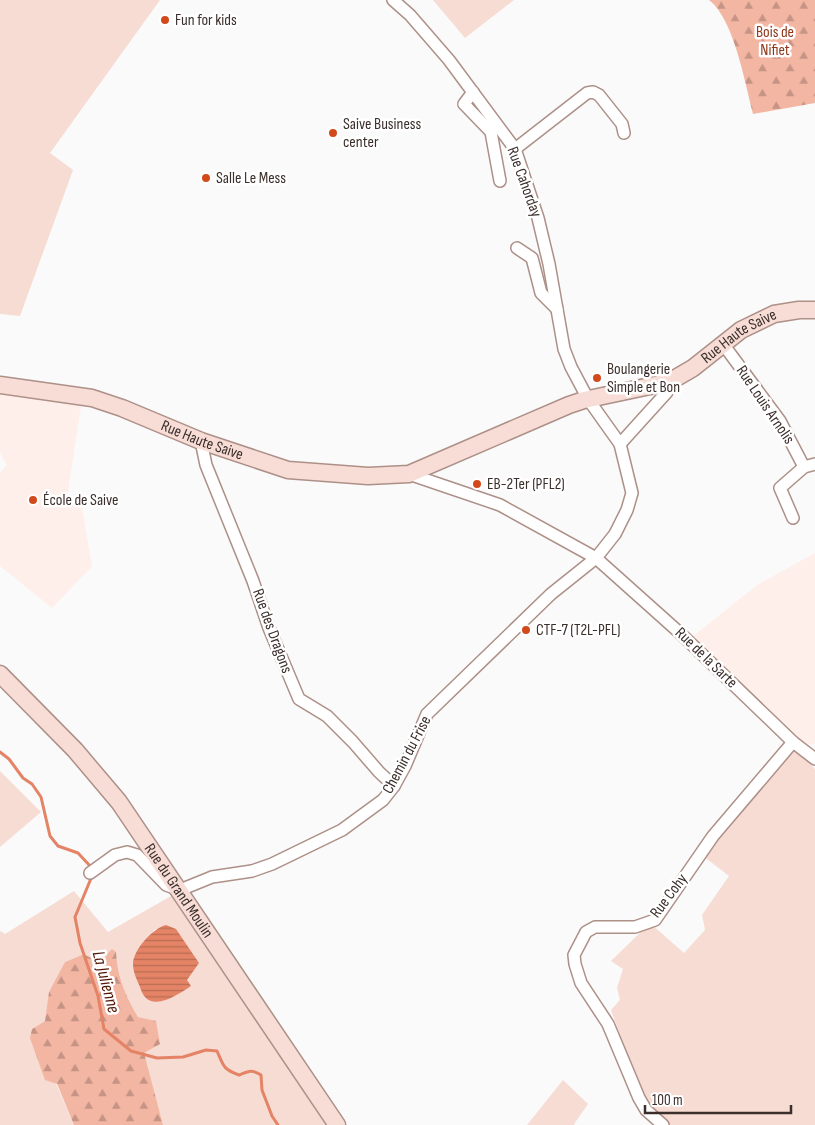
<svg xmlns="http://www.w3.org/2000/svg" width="815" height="1125" viewBox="0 0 815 1125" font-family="'Sofia Sans Condensed',sans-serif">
<defs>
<pattern id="forest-firs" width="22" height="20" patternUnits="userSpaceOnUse" patternTransform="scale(1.25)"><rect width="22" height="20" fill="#f3b6a3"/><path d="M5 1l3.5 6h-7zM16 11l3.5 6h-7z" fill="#c69485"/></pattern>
<pattern id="water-rules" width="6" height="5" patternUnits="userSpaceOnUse" patternTransform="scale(1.25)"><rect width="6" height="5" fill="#e48365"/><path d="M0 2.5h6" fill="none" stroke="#ba6c53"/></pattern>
</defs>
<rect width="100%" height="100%" fill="#fafafa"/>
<!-- built -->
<g fill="#ffefea">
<polygon points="0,393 81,406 67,498 64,503 82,508 92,566 52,608 0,566 0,473 7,465 0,452"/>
<polygon points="815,553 815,744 803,745 692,637 757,585"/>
</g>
<!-- green -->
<g fill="#f7dcd3" fill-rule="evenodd">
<polygon points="0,0 160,0 50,153 73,170 20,316 0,314"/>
<polygon points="433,0 514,0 465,38"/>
<polygon points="796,752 803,756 815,769 815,1125 668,1125 649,1108 643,1097 611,1010 620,1000 617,988 623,969 611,961 650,923 684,953 705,930 702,915 729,876 703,856 790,753"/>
<polygon points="0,771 41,812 0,847"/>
<path d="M74 891 108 932 171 896 328 1125H163L143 1053 156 1022 138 1017C125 994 118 979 116 952L106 974 100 980 93 969 91 958 84 954 65 962 45 1021 32 1029 74 1125H0V931L4 933 0 928 5 934ZM155 929 188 948 194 956 187 980 164 1000 153 1001 145 997 134 959 142 945Z"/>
<polygon points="563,1080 588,1104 574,1124 575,1125 527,1125"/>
</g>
<!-- forest -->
<g fill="url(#forest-firs)">
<path d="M709 0H815V103L753 114C745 83 734 19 709 0Z"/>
<path d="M112 949 116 952C118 979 125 994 138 1017L156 1021 160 1044 144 1053 163 1125H74L57 1084 45 1080 30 1038 32 1029 45 1021 49 992 65 962 84 954 91 958 93 969 100 980 106 974C103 965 103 956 112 949Z"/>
</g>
<!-- water -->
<path fill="url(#water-rules)" d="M166 925 176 929 199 963 187 980 191 986C180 993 157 1010 145 997 143 995 141 990 140 987 137 980 133 972 133 964 133 950 153 928 166 925Z"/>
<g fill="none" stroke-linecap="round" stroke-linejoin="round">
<!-- stream -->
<g stroke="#e48365" stroke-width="3">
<polyline points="0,752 9,759 23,778 32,784 41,797 50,836 58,846 78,853 91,867 91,869"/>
<path d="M92 876 75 917 80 943 98 996 104 1029 131 1051 157 1058 183 1057 206 1050 217 1051C224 1067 223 1069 239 1075 249 1071 251 1069 261 1075L262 1090 272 1116 278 1125"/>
</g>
<!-- street casing -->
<g stroke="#ad9087" stroke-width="14">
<g id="street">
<polyline points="473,92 464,104 491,132 500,181"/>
<polyline points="515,149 587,93 593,92 599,95 622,124 624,133"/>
<polyline points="517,248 532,258 541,293 557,309"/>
<polyline points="723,344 780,421 804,467"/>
<polyline points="201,441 206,465 253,581 269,628 299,699 327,716 353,742 379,772 394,786"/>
<polyline points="620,444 667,392 669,382"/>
<polyline points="409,474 500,505 596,558 681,634 793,742 815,759"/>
<polyline points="793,518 780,488 804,467 815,464"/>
<polyline points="90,873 115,855 127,852 137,855 166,885 180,890 212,877 252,871 272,864 342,830 383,800 394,786 405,766 427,714 551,594 596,558 615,534 627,510 632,493 620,444 588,399 571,367 564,349 549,264 538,218 515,149 449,60 410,15 393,0"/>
<polyline points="663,1125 646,1110 639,1098 608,1024 581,983 575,964 574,955 586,932 595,927 635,927 655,920 713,836 793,742"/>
</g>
</g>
<!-- secondary casing -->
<g stroke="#ad9087" stroke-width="19">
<g id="secondary">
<path id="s1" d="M0 385 92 398 122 408 201 441 288 470 368 476 409 474 569 405 584 400 669 382 693 368 741 330 774 314 799 310H815"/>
<path id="s2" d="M0 674 75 750 119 802 337 1125"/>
</g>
</g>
<!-- street -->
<use href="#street" stroke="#fff" stroke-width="11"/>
<!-- secondary -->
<use href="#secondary" stroke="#f7ddd6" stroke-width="16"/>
</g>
<!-- markers -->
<g fill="#d24a1b" stroke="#fff" stroke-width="2">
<circle cx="165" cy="20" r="5"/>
<circle cx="333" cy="133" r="5"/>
<circle cx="206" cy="178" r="5"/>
<circle cx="597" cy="378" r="5"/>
<circle cx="477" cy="484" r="5"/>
<circle cx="33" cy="500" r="5"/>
<circle cx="526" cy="630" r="5"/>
</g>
<g text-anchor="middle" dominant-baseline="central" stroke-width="5" stroke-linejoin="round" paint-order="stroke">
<!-- poi labels -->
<g font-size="16" fill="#3b2f2b" stroke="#fff" text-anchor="start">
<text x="175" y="20">Fun for kids</text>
<text x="343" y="124">Saive Business<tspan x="343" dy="18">center</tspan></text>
<text x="216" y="178">Salle Le Mess</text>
<text x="607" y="369">Boulangerie<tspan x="607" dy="18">Simple et Bon</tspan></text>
<text x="487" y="484">EB-2Ter (PFL2)</text>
<text x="43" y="500">École de Saive</text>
<text x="536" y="630">CTF-7 (T2L-PFL)</text>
</g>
<!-- park labels -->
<g font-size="16" fill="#8f371b" stroke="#fff">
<text x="775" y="32">Bois de<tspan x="775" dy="18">Nifiet</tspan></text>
</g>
<!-- street labels -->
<g font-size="16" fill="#3b2f2b" stroke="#fff">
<text transform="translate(524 182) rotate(70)">Rue Cahorday</text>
<text stroke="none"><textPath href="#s1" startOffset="784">Rue Haute Saive</textPath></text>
<text transform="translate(765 405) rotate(56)">Rue Louis Arnolis</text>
<text stroke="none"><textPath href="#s1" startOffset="211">Rue Haute Saive</textPath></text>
<text transform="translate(272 631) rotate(70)">Rue des Dragons</text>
<text transform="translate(706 658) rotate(44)">Rue de la Sarte</text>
<text transform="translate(407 755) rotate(-62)">Chemin du Frise</text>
<text stroke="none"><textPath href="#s2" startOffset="282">Rue du Grand Moulin</textPath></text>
<text transform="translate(669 896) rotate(-53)">Rue Cohy</text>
</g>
<!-- water labels -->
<g font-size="18" font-style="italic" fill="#541804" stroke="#fff">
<text transform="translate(106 982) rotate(75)">La Julienne</text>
</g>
</g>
<!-- scale -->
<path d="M645 1105v8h146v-8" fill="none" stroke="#3b2f2b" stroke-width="2.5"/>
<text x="652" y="1105" font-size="15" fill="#3b2f2b" stroke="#ffffff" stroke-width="4" paint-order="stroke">100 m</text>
</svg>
